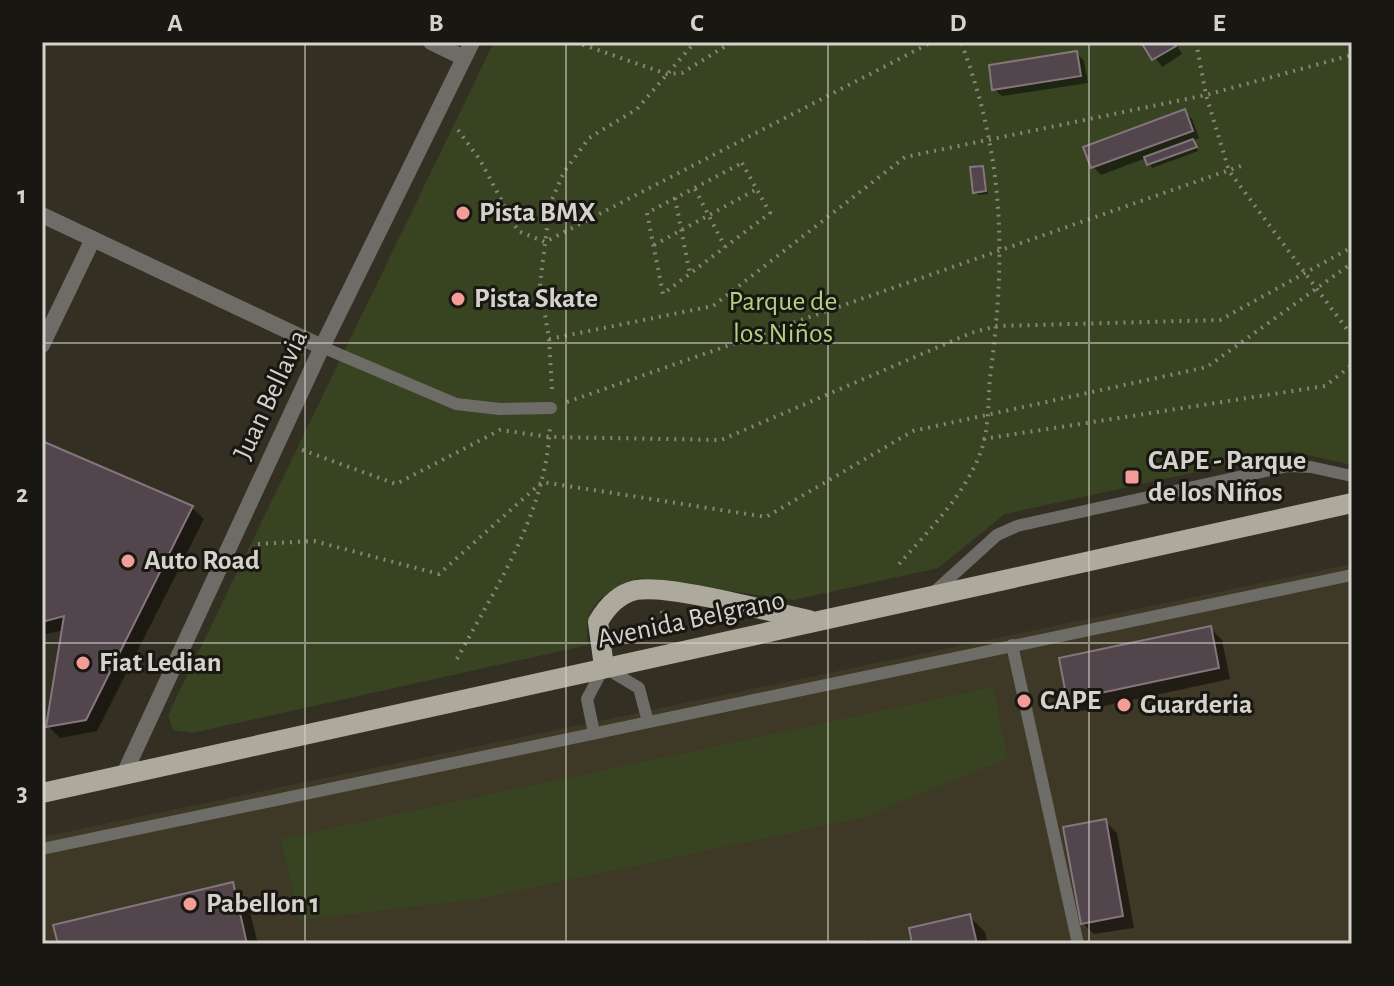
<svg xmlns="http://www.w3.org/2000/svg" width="1394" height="986" viewBox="0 0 1394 986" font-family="'Alegreya Sans',sans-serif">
<rect width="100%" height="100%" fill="#332f23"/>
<!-- built -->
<polygon fill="#3e3826" points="1352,564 1352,944 42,944 42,837"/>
<!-- green -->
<g fill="#384421">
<path d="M494 42H1352V465L1291 451 1005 514 938 568 794 600 639 578C605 590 581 606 588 645L192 733 173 730 168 715Z"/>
<polygon points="993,687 1008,758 865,817 479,899 299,920 281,839"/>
</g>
<!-- shadow -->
<g fill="#0007">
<polygon points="1144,42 1175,42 1182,54 1162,67"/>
<polygon points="1077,53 1084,61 1088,83 1002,96 994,89"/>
<polygon points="1184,111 1192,119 1199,138 1193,141 1198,151 1152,168 1146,158 1101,175 1093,167 1086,148"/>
<polygon points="983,168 988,194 978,195 974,192"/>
<polygon points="42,443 192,508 204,519 97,731 60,738 48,726 64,630 42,635"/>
<polygon points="1210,628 1222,640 1230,679 1081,711 1069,699"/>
<polygon points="1105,821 1117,833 1134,928 1094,934 1082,923"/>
<polygon points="232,885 247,900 258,944 60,944"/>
<polygon points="969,916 985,932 988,944 914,944"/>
<polygon points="869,940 873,944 850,944"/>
</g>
<!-- building -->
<g fill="#52454b" stroke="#85757d" stroke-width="2">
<polygon points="1141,42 1174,42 1176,46 1152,60"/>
<polygon points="1077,51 1081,76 992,90 989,65"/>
<polygon points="1185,109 1193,131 1091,168 1083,147"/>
<polygon points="1193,139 1197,147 1147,165 1144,157"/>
<polygon points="983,166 986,191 973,193 970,167"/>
<polygon points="42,441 193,506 86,720 46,727 64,616 42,622"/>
<polygon points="1211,626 1219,668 1067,700 1059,658"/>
<polygon points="1106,819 1123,916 1081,924 1063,827"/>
<polygon points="233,882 247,944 58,944 53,925"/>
<polygon points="970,914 977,944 912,944 909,928"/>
</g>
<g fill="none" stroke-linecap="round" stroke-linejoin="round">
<!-- path -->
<g stroke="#87847b" stroke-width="4" stroke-dasharray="2 6" stroke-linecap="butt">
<polyline points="575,42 667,74 682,73 732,42"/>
<polyline points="1196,42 1206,95 1229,171 1352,336"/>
<polyline points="458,130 480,160 518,231 545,242 932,42"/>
<polygon points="742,163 770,213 663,294 647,213"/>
<polyline points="695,189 725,247"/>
<polyline points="675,198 690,274"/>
<polyline points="654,245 757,189"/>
<polyline points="549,339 713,306 905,157 1206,95 1352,55"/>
<polyline points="552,389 549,339 540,284 550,204 564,172 589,138 637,109 695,42"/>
<polyline points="567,402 1241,166"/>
<polyline points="983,439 1325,386 1352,365"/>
<polyline points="302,450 396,484 500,430 550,437 721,440 971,333 997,326 1220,320 1352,247"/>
<polyline points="258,544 314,541 439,574 542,482 766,517 913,431 1207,367 1352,263"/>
<path d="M899 564C929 530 965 495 981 451 989 430 988 401 990 378 1006 256 1005 159 961 42"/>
<polyline points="662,611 666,628"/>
<path d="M457 659C497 585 546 513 550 426"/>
</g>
<!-- service -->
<g stroke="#6e6c66" stroke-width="12">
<polyline points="322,347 456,404 500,409 551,408"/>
<polyline points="932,594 997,535 1017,526 1288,466 1311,467 1352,476"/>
<polyline points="1012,645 1078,944"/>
<polyline points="594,733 587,699 604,667 639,688 648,722"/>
<polyline points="42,849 1352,575"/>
</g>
<!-- minor -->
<g stroke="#6e6c66" stroke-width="16">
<polyline points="431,42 462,57"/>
<polyline points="42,215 322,347"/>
<polyline points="42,345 93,239"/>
<polyline points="124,774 322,347 472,42"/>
</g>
<!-- primary -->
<g stroke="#ada99c" stroke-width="20">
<path d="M604 667 598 622C607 606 618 594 636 590 670 584 770 612 809 620"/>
<polyline points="42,793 1352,503"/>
</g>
</g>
<!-- grid -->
<path fill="none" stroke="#d4d2cb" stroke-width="2" stroke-opacity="0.55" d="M305 42V944M566 42V944M828 42V944M1089 42V944M42 343H1352M42 643H1352"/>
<!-- markers -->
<g fill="#f59b98" stroke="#191712" stroke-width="3">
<circle cx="463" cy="213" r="8"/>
<circle cx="458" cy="299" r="8"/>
<rect x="1124" y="469" width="16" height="16" rx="4"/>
<circle cx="128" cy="561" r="8"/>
<circle cx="83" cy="663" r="8"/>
<circle cx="1024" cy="701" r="8"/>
<circle cx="1124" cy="705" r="8"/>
<circle cx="190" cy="904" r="8"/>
</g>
<g text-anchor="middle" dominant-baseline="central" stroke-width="6" stroke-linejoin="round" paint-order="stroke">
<!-- poi labels -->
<g font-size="28" font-weight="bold" fill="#d4d2cb" stroke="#191712" text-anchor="start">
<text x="479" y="213">Pista BMX</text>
<text x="474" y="299">Pista Skate</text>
<text x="1148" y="461">CAPE - Parque<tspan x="1148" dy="32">de los Niños</tspan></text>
<text x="144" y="561">Auto Road</text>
<text x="99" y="663">Fiat Ledian</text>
<text x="1040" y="701">CAPE</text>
<text x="1140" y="705">Guarderia</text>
<text x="206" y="904">Pabellon 1</text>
</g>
<!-- park labels -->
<g font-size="28" fill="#b3cf82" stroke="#191712">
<text x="783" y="302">Parque de<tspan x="783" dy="32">los Niños</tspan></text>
</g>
<!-- street labels -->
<g font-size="28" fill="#d4d2cb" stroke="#191712">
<text transform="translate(271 395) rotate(-65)">Juan Bellavia</text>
<text transform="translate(691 620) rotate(-12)">Avenida Belgrano</text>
</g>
</g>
<!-- border -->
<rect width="1394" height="986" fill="none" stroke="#191712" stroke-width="88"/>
<rect x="44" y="44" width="1306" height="898" fill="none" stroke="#d4d2cb" stroke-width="3"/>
<g font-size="26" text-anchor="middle" font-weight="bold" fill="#d4d2cb">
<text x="175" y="31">A</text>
<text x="436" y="31">B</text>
<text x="697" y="31">C</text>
<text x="958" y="31">D</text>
<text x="1219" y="31">E</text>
<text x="22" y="203">1</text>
<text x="22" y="502">2</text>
<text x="22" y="801">3</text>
</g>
</svg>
